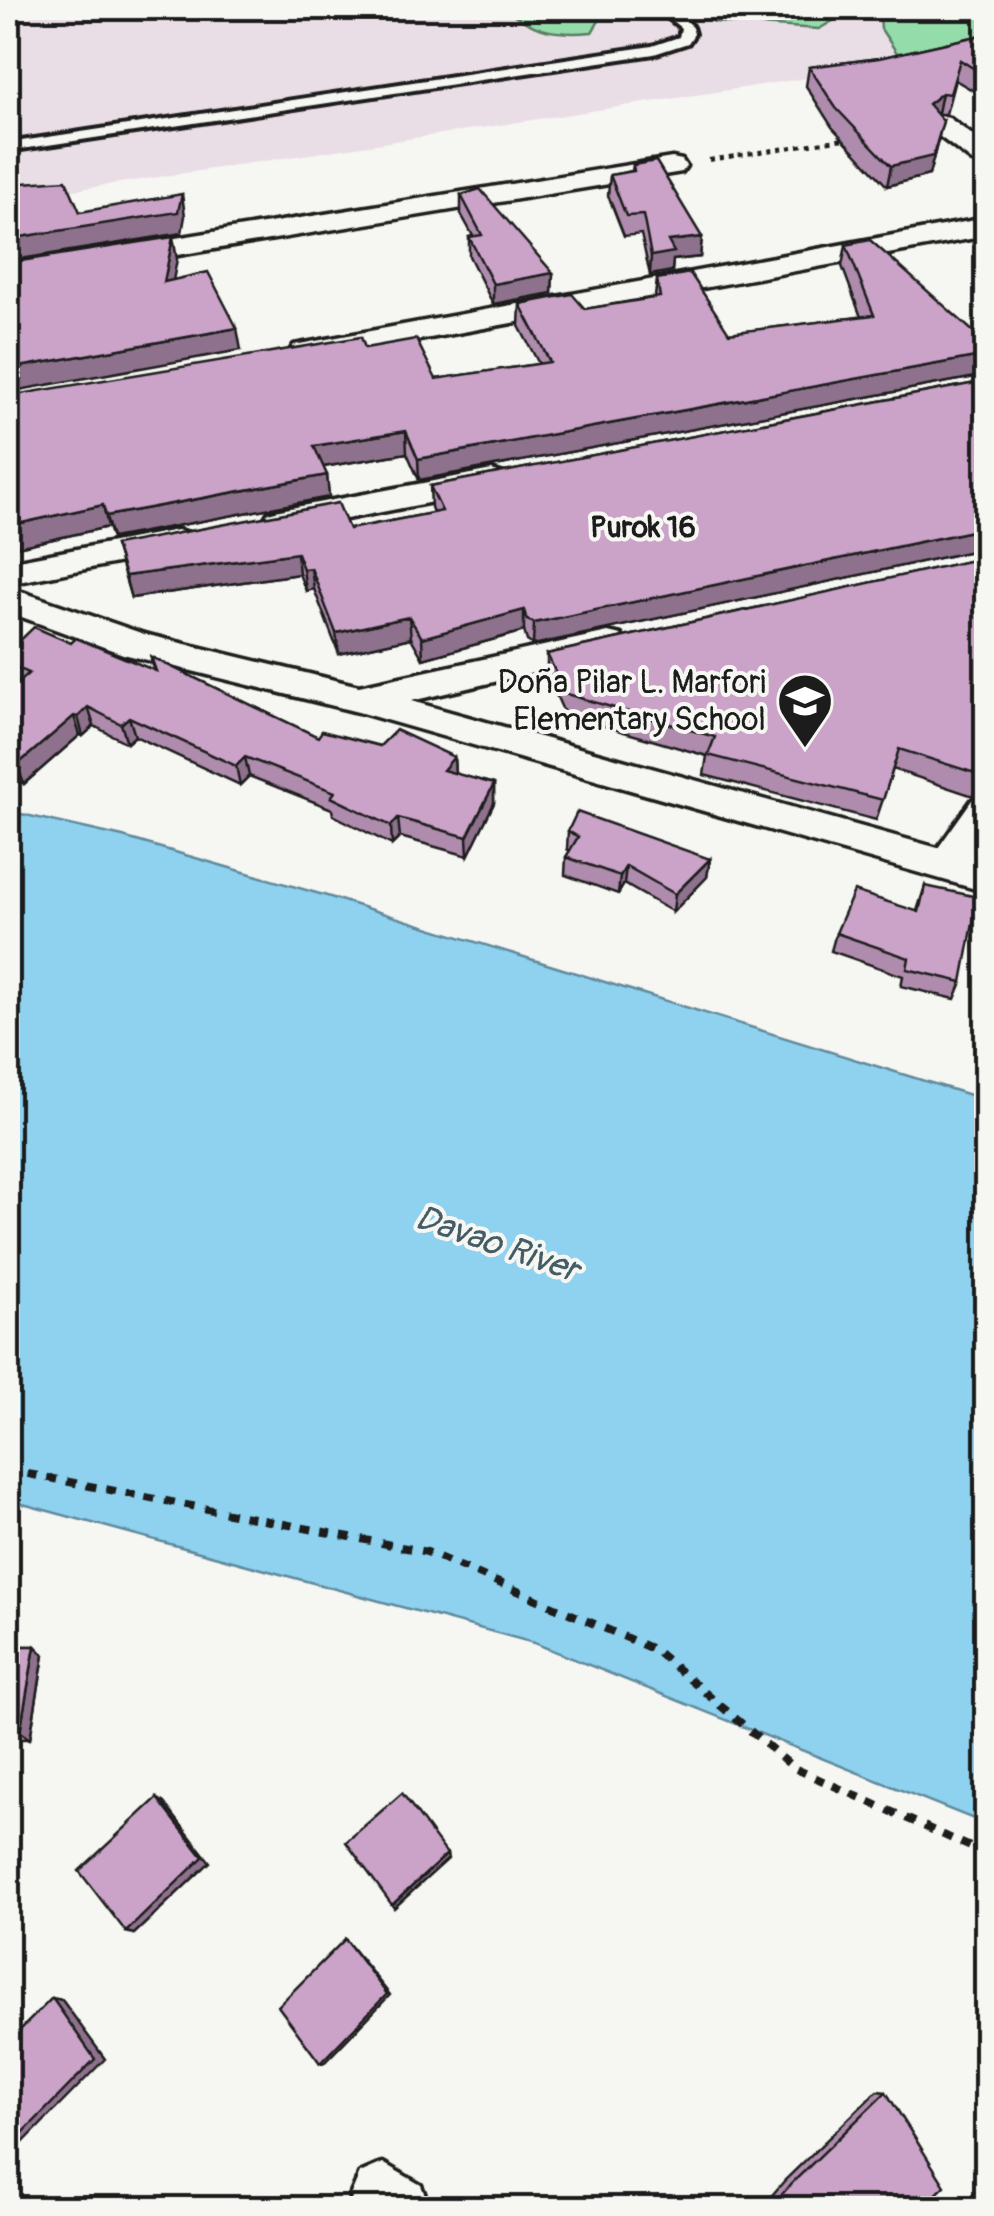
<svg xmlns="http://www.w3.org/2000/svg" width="994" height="2216" viewBox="0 0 994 2216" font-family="Pangolin,sans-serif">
<rect width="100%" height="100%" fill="#f6f6f2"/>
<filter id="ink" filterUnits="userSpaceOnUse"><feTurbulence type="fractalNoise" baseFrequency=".01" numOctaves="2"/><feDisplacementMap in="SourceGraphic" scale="20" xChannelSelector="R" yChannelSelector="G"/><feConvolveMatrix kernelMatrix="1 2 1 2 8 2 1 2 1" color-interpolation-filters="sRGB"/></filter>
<g filter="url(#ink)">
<!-- built -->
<polygon fill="#e9dde6" points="47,8 986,8 958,55 8,200 8,28"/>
<!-- green -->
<g fill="#94dcaa" stroke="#587c63" stroke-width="2.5">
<path d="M506 8H607L592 32C557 35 533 32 506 8Z"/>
<polygon points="688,8 986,8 986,43 955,51 897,53 881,29 880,16 848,12 819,29 715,22"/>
</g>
<!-- water -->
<polygon fill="#8ed2ef" stroke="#60899b" stroke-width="2.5" points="8,811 123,837 327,896 986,1100 986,1824 534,1643 8,1500"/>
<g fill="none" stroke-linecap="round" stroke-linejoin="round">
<!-- service casing -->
<g stroke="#1c1c1c" stroke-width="8">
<path id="service" d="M656 8C671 7 691 17 694 34L688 43 654 54 8 151V143L652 46 679 37 681 28Z"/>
</g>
<!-- minor casing -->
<g stroke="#1c1c1c" stroke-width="7">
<g id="minor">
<polygon points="940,116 949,118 986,145 986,166 976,164 931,130 927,124"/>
<polygon points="672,158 682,160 686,166 682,172 8,283 8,265"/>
<polygon points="986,218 986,236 305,361 294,359 289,352 294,345 305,343"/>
<polygon points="492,470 504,474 509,481 504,488 280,532 268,529 263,521 268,513 280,510"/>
<polygon points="177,530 189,533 194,541 189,549 8,584 8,562"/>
<polygon points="8,587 144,634 359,686 608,632 621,635 626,644 621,653 411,701 938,848 972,800 986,795 986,840 974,858 986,862 986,892 358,712 123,654 8,612"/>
<polygon points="383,2163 421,2185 430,2208 356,2208 350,2196 360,2173"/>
</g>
</g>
<!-- path-far1 -->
<polyline stroke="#1c1c1c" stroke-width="4" stroke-dasharray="5 5" stroke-linecap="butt" points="709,160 850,138"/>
<!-- path -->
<polyline stroke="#1c1c1c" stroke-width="8" stroke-dasharray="10 10" stroke-linecap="butt" points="8,1470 427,1552 655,1650 794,1768 986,1854"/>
<!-- service -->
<use href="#service" fill="#f6f6f2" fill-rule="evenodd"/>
<!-- minor -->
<use href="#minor" fill="#f6f6f2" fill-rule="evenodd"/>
</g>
<!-- wall -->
<g fill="#af8cad" stroke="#1c1c1c" stroke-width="2.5">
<polygon points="986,34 986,98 955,80 946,114 937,114 938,140 929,175 887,186 832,127 806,86 809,67 879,58"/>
<polygon points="633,165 702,237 700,257 673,260 672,271 650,275 641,234 624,236 608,195 610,175 632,171"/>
<polygon points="461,195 553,273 552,293 493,304 469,256 469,237 473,236 461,214"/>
<polygon points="846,245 986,375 419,480 407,453 323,467 327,475 329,497 112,538 108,527 8,549 8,396 365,348 436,379 539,364 519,326 520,304 585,309 655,297 657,279 729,333 861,317 842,266"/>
<polygon points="986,381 986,548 533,645 527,641 524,631 423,659 411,638 339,654 314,589 306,591 299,574 131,598 115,545 349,529 433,513 431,507 430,486"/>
<polygon points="986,557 981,793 973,796 893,769 876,820 704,775 707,756 565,715 547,675 547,654"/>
<polygon points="71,643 154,671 151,657 318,737 454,757 455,774 494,784 494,803 468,856 400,837 392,845 333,815 332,809 249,776 240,785 135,736 127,743 94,726 83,736 80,735 24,784 8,775 8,691 16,684 8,680 8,652"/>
<polygon points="568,831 710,859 707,877 673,912 624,884 618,894 565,875 566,857 570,851 567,849"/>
<polygon points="925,886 962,982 955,999 901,986 903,976 831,951 836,933 917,911"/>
<polygon points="8,1646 35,1646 44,1655 30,1739 8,1739"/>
<polygon points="877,2091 886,2092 922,2208 761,2208 785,2180"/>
</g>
<!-- shaded-wall -->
<g fill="#8e728d" stroke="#1c1c1c" stroke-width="2.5">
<polygon points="942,93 938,113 923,123 928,104"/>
<polygon points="943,121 929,175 887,186 891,166"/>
<polygon points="182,194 185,216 182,233 8,261 8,239"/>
<polygon points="173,237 177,259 169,303 164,282"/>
<polygon points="702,237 700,257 673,260 672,271 650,275 651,256 668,241"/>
<polygon points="553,273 552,293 493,304 493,284"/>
<polygon points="237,328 241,350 8,392 8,369"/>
<polygon points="986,355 986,375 419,480 418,459"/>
<polygon points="406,431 407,453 317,468 314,446"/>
<polygon points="327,475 329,497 112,538 106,516"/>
<polygon points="103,505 108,527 8,549 8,526"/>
<polygon points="986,528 986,548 533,645 534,623"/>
<polygon points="297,553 299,574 131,598 125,576"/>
<polygon points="311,568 314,589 306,591 303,569"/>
<polygon points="524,610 524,631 423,659 422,638"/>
<polygon points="409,617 411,638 339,654 336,633"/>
<polygon points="88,707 94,726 83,736 78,717"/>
<polygon points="74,716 80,735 24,784 17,765"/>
<polygon points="129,717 135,736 127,743 121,724"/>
<polygon points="245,757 249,776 240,785 236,766"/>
<polygon points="454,757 455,776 443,770"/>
<polygon points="986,773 986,780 981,793 973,796 981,775"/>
<polygon points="494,784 494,803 468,856 467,837"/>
<polygon points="398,818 400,837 392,845 391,826"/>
<polygon points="710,859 707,877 673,912 675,894"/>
<polygon points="626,866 624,884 618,894 620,876"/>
<polygon points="35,1646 44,1655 30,1739 20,1732"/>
<polygon points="157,1798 164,1803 210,1862 134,1934 126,1932"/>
<polygon points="447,1854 448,1859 394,1908 392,1905"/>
<polygon points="345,1939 390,1995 324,2063 320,2063"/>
<polygon points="52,1998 62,2000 105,2059 8,2158 8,2148"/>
</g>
<!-- building -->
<g fill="#cba3c9" stroke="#1c1c1c" stroke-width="2.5">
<polygon points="986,34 986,76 960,60 950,94 942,93 928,104 943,121 933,156 891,166 836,108 809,67 879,58"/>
<polygon points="656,161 702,237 668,241 674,252 651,256 643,215 626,216 610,175 634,171 633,165"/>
<polygon points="66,180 80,212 182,194 178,212 8,239 8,184"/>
<polygon points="480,189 553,273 493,284 469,237 482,235 461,195"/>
<polygon points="173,237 164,282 208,272 237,328 8,369 8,263"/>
<polygon points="870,240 976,334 986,324 986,355 418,459 406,431 314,446 327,475 106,516 103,505 8,526 8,396 361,337 365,348 416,339 436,379 550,362 520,304 572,294 585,309 660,297 657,279 690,273 729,333 874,315 846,245"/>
<polygon points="986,381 986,528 534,623 527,620 524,610 422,638 409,617 336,633 311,568 303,569 297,553 125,576 115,545 338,503 349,529 442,511 430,486"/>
<polygon points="986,557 986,773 981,775 899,749 883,800 708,755 715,737 566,694 547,654"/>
<polygon points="34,627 71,643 76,638 156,671 151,657 318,737 322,731 380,746 396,730 454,757 443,770 494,784 467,837 398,818 391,826 331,797 335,792 245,757 236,766 129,717 121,724 88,707 78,717 74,716 17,765 8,760 8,691 29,673 8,664 8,652"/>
<polygon points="577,812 710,859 675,894 626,866 620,876 566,857 578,837 568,831"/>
<polygon points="925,886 978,897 962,982 907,969 909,958 836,933 854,891 919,912"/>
<polygon points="8,1646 35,1646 20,1732 8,1732"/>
<polygon points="402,1793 447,1854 392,1905 346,1842"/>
<polygon points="157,1798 203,1857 126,1932 79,1871"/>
<polygon points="345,1939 387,1994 320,2063 278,2006"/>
<polygon points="52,1998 95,2059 8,2148 8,2042"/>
<polygon points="886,2092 945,2186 922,2208 770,2208 792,2183"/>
</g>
</g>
<!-- icons -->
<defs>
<g id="school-pin" transform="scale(2.875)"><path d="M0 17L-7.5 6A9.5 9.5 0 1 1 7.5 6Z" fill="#1c1c1c" stroke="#f6f6f2"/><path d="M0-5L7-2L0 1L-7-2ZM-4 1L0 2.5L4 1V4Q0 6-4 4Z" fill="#fff"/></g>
</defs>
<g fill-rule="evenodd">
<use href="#school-pin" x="805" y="701"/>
</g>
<g text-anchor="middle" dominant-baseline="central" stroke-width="8" stroke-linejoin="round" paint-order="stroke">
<!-- far-neighbourhood labels -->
<g font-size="30" font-weight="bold" fill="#1c1c1c" stroke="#f6f6f2">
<text x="643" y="527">Purok 16</text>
</g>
<!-- poi labels -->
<g font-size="32" fill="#1c1c1c" stroke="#f6f6f2" text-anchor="end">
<text x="766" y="683">Doña Pilar L. Marfori<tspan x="766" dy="37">Elementary School</tspan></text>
</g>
<!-- water labels -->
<g font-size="35" font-style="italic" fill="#445c66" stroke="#f6f6f2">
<text transform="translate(497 1244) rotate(19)">Davao River</text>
</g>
</g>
<!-- margin -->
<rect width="994" height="2216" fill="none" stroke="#f6f6f2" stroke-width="40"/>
<rect x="20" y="20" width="954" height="2176" fill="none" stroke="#1c1c1c" stroke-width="4" filter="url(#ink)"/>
</svg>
